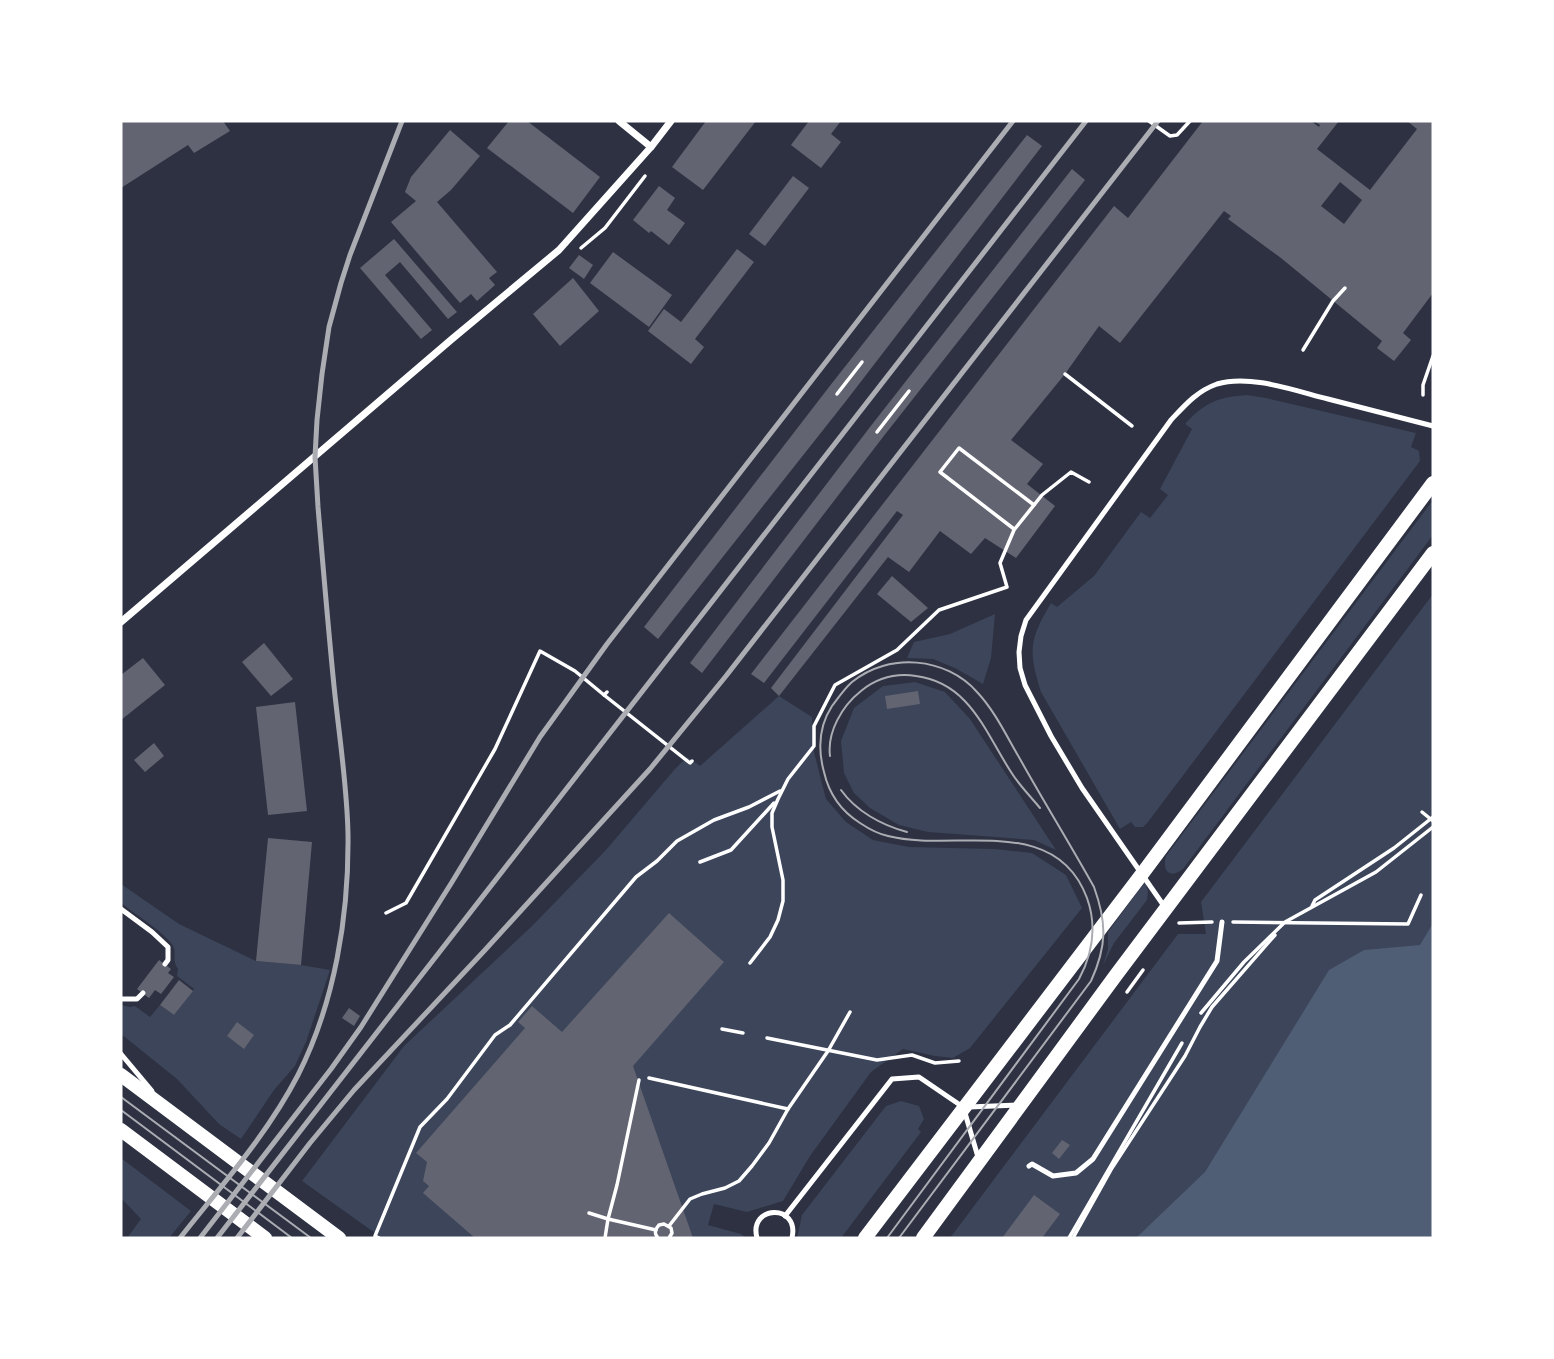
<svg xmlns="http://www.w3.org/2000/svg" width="1554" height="1359" viewBox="0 0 1554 1359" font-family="Figtree,sans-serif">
<rect width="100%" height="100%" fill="#2d3142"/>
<!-- green -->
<g fill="#3c4559">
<path d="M1247 395 1266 398 1416 433 1411 447 1419 451 1420 461 1148 822 1143 827H1135L1131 822 1120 829 1041 692C1028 651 1029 640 1051 603L1057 607 1094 576 1141 512 1150 518 1168 495 1160 489 1192 429 1185 424C1205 402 1218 397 1247 395Z"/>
<path d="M1433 500V535L1183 869C1169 880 1162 870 1166 856Z"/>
<polygon points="1433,594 1433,1238 950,1238 1178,934 1206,934 1201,902"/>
<polygon points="995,614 991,658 983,684 955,668 933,659 907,658 914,642 950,634"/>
<polygon points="915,682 945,692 970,719 1056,850 1034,840 928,832 899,825 870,808 854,793 844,773 841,741 854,708 883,686"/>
<polygon points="779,696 812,717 814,752 826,799 846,822 873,840 909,847 995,849 1032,853 1066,875 1082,908 970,1048 953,1058 935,1056 903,1049 871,1072 810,1156 783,1201 747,1212 714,1204 708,1225 741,1234 746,1238 382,1238 302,1181 404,1046 532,926 605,851 675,769 687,757 700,766"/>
<polygon points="1145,882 1148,891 1147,900 1114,943 1103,965 1108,949 1108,932"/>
<path d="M121 884 179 924 256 961 301 965 330 970 306 1042 295 1066 274 1090 241 1139 219 1124 177 1079 121 1034V1005L130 1007 135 1006 150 1017 160 1005 174 1015 194 989 177 976 178 969C172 961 176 956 174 948 170 936 132 912 121 903Z"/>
<polygon points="901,1101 919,1106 924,1119 918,1129 921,1132 841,1238 797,1238 802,1215 886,1106"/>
<polygon points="121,1158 191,1211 169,1238 127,1238 141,1219 121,1198"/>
</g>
<!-- water -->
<polygon fill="#4f5d75" points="1433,923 1433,1238 1136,1238 1205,1172 1329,970 1364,950 1420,945"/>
<!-- building -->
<g fill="#626471" fill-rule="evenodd">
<polygon points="121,121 223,121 230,131 194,153 188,145 121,188"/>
<polygon points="509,121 527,121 600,177 573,213 487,148"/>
<polygon points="706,121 756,121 703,190 672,167"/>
<polygon points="809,121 841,121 831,134 841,142 821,168 791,145"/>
<path d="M1203 121H1311L1319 127 1320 125 1314 121H1339L1317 149 1370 190 1417 129 1407 121H1433V293L1403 333 1411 340 1394 361 1377 348 1382 341 1281 258 1228 219 1231 216 1224 211 1120 343 1099 326 1065 374 1011 440 1043 464 1027 484 1055 506 1016 558 985 538 971 554 940 531 909 572 888 557 779 696 771 688 903 515 897 511 764 683 751 674 1114 206 1128 218ZM1340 182 1362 200 1344 224 1321 206Z"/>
<polygon points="450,130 480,156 451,190 437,202 497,272 489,278 495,285 477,301 471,294 460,303 391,222 416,201 405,192 411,177"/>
<polygon points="1027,135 1042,146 846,401 658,639 644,627 829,387"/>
<polygon points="1072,169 1085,180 883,437 702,673 690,663 870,427"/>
<polygon points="793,176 809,188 765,246 749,234"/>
<polygon points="659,186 675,198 667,210 685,223 669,245 651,231 649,233 633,220"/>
<polygon points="394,239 457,312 448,319 400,262 385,275 432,330 421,339 360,268"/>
<polygon points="737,249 754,262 695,339 704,347 691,364 648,331 664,309 681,322"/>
<polygon points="613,252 672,295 649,327 590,283"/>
<polygon points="579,255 593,265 584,279 569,268"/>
<polygon points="573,278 599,311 560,346 533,314"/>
<polygon points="892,576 928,608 911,622 877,594"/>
<polygon points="264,643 293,679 271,696 242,662"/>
<polygon points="143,658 165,685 121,720 121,675"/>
<polygon points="918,691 920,704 887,709 885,696"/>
<polygon points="295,702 307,811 268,815 256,707"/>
<polygon points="154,743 164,756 145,772 134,760"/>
<polygon points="268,838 312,842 301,965 256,961"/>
<polygon points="669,913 724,962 633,1066 693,1238 475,1238 423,1193 429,1186 423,1181 427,1162 416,1153 525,1028 518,1022 532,1006 562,1032"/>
<polygon points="159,960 171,969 168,973 174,977 161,994 155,990 149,998 137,989"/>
<polygon points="179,980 193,991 174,1015 160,1005"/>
<polygon points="349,1008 360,1016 354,1026 342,1018"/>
<polygon points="237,1022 254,1035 244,1049 227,1036"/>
<polygon points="1062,1140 1070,1145 1059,1159 1052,1153"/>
<polygon points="1034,1195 1060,1214 1042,1238 1002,1238"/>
</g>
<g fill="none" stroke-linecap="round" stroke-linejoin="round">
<!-- path -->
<g stroke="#fff" stroke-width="3.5">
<polyline points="1149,121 1170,136 1177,135 1190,121"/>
<polyline points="581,248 605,228 645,176"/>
<polyline points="1303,350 1333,301 1345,288"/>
<polyline points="1065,374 1132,426"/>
<polyline points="837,394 862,362"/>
<polyline points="1423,395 1423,385 1433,356"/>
<polyline points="877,432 909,391"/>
<polyline points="1014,529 940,472 959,448 1034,505"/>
<polyline points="607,692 604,695 690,763 692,761"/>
<polyline points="1422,812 1433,821"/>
<polyline points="700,862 731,850 774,803"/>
<polyline points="1312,906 1315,900 1394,848 1433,817"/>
<polyline points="386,913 406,903 495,749 540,651 575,671 604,695"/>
<polyline points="1233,922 1408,924 1421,895"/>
<polyline points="1179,923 1212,922"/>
<polyline points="750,963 770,937 778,920 783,901 783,880 772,827 772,813 778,799 788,779 814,746 814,726 835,685 897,650 939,610 1007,587 1000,563 1014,530 1042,495 1071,472 1089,482"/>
<polyline points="1127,992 1143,970"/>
<polyline points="1201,1013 1244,962 1285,922 1376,872 1433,827"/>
<polyline points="722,1029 743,1033"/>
<polyline points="767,1038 877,1060 912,1055 935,1063 959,1061"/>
<polyline points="649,1078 788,1109"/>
<polyline points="639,1080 617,1185 608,1219 656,1230"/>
<polyline points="589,1213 608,1219 605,1238"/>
<polyline points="669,1226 690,1199 702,1194 725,1188 739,1181 752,1166 769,1143 788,1109 828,1051 850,1012"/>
<polyline points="379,1238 375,1236 420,1127 447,1099 495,1035 510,1025 636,877 657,861 677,841 714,820 749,807 780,791"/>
<path d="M658 1238C654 1234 655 1229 659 1225L664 1224 671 1228 672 1233 669 1238"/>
<polyline points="1069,1238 1182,1043"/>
<polyline points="1073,1238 1112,1168 1185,1056 1200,1027 1212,1007 1275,935"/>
</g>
<!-- service -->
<g stroke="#fff" stroke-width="5">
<path d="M1164 906 1082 788 1051 736 1025 685 1020 668 1019 652 1021 636 1026 620 1171 420C1185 405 1197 391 1217 384 1250 374 1296 391 1328 399 1363 408 1398 417 1433 426"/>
<polyline points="121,909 152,932 168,947 168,960 165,964"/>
<polyline points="121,999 137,999 143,993"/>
<polyline points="121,1054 152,1091"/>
<polyline points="969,1107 1019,1105"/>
<polyline points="965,1113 978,1157"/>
<polyline points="1029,1166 1032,1164 1053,1176 1076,1173 1093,1159 1217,961 1222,922"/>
<polyline points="785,1216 892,1079 919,1077 963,1107"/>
<path d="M757 1238C748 1205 800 1203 792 1238"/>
</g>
<!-- minor -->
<g stroke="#fff" stroke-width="7">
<polyline points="619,121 651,147"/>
<polyline points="121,622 452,339 559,250 651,147 671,121"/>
</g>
<!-- secondary -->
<g stroke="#fff" stroke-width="14">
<polyline points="121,1075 339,1238"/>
<polyline points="121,1130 265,1238"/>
<polyline points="865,1238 1142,874 1433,483"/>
<polyline points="923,1238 1116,975 1433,553"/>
</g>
<!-- tram -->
<g stroke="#abadb3" stroke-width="2">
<path d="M830 756C827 732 842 706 861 691 877 678 896 673 916 676 971 683 986 735 1013 775 1021 787 1031 797 1040 808"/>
<path d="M841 790C856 811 881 825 907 832"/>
<polyline points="121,1097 311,1238"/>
<polyline points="121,1110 292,1238"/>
<path d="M887 1238 1079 979C1093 953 1097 926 1087 898 1055 812 954 853 888 836 878 834 869 829 860 823 841 811 829 794 824 772 818 750 819 726 832 706 838 698 845 688 852 682 889 652 946 657 977 692 995 711 1007 737 1020 759 1044 802 1070 844 1094 887 1107 923 1107 946 1091 981L899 1238"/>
</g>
<!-- rail -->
<g stroke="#abadb3" stroke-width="5">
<path d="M180 1238C221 1186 267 1135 298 1075 335 1002 349 915 348 834 347 784 339 735 334 686 328 626 323 566 318 507L315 457 317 420 322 374 329 327 341 283 350 255 402 121"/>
<polyline points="200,1238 331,1069 361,1027 452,882 540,737 607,644 1013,121"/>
<polyline points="217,1238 1086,121"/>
<polyline points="237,1238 310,1143 354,1090 485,950 650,769 726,676 1158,121"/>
</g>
</g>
<!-- border -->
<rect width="1554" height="1359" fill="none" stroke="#ffffff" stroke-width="245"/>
</svg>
